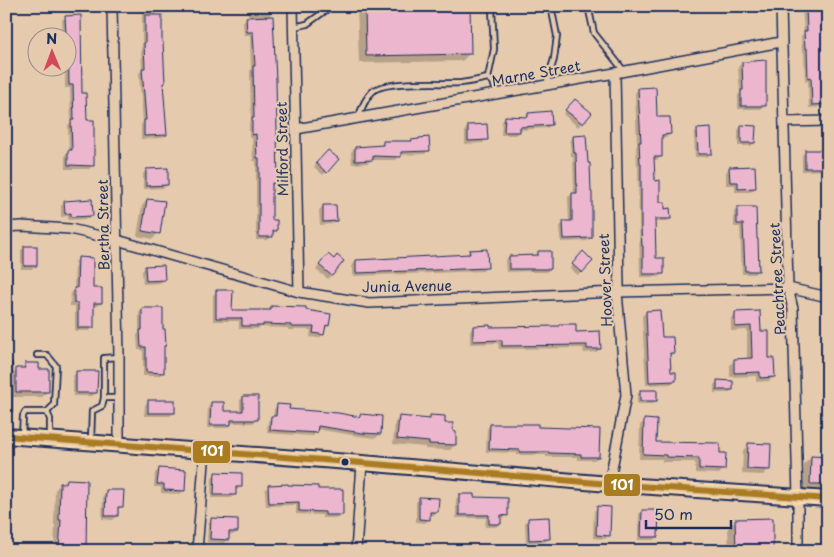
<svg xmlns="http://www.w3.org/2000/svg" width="834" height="557" viewBox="0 0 834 557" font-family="'Playpen Sans',sans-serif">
<rect width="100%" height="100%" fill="#e5caad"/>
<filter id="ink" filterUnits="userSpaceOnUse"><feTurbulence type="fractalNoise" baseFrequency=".02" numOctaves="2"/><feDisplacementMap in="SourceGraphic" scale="10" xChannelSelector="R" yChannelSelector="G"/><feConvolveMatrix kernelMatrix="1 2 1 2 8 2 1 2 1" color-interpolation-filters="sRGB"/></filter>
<g filter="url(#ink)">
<!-- shadow -->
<g fill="#0003">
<polygon points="142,6 156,6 156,16 164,82 162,85 166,134 162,138 141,139 141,125 143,122 139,73 142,70 141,48 142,46"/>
<polygon points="248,6 270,6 277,183 273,186 271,186 271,221 276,230 268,240 256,240 256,161 253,161 252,138 249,138 249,123 251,121 250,71 251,69 250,35 244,35 243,22 247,18 248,18"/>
<polygon points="357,6 469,6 470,53 462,61 359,63"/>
<polygon points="802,6 820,6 821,32 827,104 823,107 809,108 808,81 805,81 804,52 802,52 801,36 804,33"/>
<polygon points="66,17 86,121 92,166 89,169 65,169 65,155 69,151 68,125 71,122 70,88 65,88 65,68 68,68 68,38 63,37 62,20"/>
<polygon points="33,47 38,47 38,62 29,62 30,50"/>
<polygon points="742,63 765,105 761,109 738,109 738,95 740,93 738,67"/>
<polygon points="638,89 656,119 670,134 666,138 661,138 661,156 657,160 653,160 654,182 659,203 670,218 666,222 654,222 655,259 663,273 659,277 640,277 638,166 637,166 636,147 637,145 635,93"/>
<polygon points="571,104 590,113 578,127 563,114"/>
<polygon points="528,114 551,125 547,128 519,130 519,132 515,135 501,135 502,121 505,118 524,118"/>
<polygon points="468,126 486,139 483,143 465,144 465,130"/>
<polygon points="741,127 754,143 751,146 738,146 738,130"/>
<polygon points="698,130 710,153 707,157 695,157 694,134"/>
<polygon points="573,137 591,237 587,241 561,242 560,226 564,223 569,222 568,197 572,194 574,194 573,156 571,156 570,140"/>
<polygon points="412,141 428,150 425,154 400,155 396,160 371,160 368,163 352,164 351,152 355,148 380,146 384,142 411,142"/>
<polygon points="826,149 828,149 828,170 802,171 802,155 806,151 823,151"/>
<polygon points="328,151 337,159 323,175 314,167"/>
<polygon points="729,168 755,188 751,192 735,192 735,185 726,185 726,172"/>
<polygon points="146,170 167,185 163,188 143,189 143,174"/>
<polygon points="147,200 158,233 153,239 137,236 142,206"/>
<polygon points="65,202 92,216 88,219 68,220 68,216 61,217 61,206"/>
<polygon points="323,206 335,221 332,224 320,225 319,210"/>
<polygon points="737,208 755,208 758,270 754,274 742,274 740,227 734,227 734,212"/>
<polygon points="25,247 35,265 32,269 21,269 21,250"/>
<polygon points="470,251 486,267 483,271 353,276 352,265 356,261 466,255"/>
<polygon points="538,253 550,268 546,272 532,272 532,271 506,272 505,260 509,257 535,256"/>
<polygon points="583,253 592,261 578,275 570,268"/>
<polygon points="78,259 91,289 101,303 97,306 93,306 93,327 89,331 75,331 75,306 70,306 71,293 74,289 75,262"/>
<polygon points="324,259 331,275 328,279 316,270"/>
<polygon points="146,267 163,280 160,283 143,284 142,271"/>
<polygon points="217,291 231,311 268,311 271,307 304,311 328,325 325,329 323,334 319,338 310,337 311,330 288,330 288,328 260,327 258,329 239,329 239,321 213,321 213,295"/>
<polygon points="142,309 163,347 163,372 159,376 143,376 143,350 138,350 137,335 139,333 139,313"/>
<polygon points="646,312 660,338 673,353 669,356 669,373 675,381 671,384 646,385 642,316"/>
<polygon points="735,314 760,332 774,377 769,381 756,382 756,376 730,377 730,365 735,360 747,360 747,330 731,331 731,318"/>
<polygon points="559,325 600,349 596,352 584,353 583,348 499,349 498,343 470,344 470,331 473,327 489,328 557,327"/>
<polygon points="26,364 38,370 47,392 42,397 10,397 11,375 17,370 20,370"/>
<polygon points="77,372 96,393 92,396 73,396 73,376"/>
<polygon points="717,382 732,390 728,393 714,393 714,385"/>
<polygon points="641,391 656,401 652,404 637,404 637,395"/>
<polygon points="244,397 257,419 253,423 230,423 230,425 226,428 207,428 208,407 211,403 222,412 240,412 240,400"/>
<polygon points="148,401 174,413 170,416 144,416 145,405"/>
<polygon points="277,405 288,411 358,418 360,416 380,434 376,438 358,436 316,429 316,432 313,436 267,433 268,421 272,417 273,417 274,409"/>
<polygon points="828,406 828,424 825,424 825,409"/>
<polygon points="431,416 444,424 455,445 450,450 425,449 425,447 393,444 395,422 400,417 427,420"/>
<polygon points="645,421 655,443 719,454 724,469 719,474 695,473 695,462 662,462 662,459 639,459 640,425"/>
<polygon points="490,425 536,428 598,457 594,460 578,460 578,457 546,457 546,455 517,455 517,453 486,452 487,429"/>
<polygon points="749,445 769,469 763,475 742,474 743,450"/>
<polygon points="822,452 828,452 828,490 804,490 804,464 811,458 817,458"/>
<polygon points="159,470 183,491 180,494 161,493 161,487 154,487 155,473"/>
<polygon points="215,474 240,486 237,490 234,490 234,495 231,498 211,498 212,477"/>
<polygon points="67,480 84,551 54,551 55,526 54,526 55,490 60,484 63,484"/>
<polygon points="269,486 317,490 342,514 339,518 322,518 322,515 296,514 296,505 266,506 265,490"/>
<polygon points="107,491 122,506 117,510 117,516 113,520 102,519 103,495"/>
<polygon points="460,495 473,499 507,515 503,519 499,519 499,524 496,527 485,527 486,518 456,518 456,499"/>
<polygon points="420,499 437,511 434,515 429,515 429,519 425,523 416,522 416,502"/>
<polygon points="598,507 609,535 605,539 593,538 594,511"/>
<polygon points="643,511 657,537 653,540 638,540 639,514"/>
<polygon points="212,519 236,532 233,535 228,535 228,539 224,543 207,542 208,523"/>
<polygon points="529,519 548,539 545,542 526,543 525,523"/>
<polygon points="736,520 772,551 729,551 728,528"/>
<polygon points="822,542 828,542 828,551 819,551 819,545"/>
</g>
<!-- building -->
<g fill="#ecb6ce" stroke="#1b2f5e">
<polygon points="365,6 470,6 471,54 366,56"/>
<polygon points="806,6 821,6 822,30 828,30 828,104 812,105 811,77 808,78 807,48 805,48 804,31 807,31"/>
<polygon points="81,15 82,93 86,93 87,120 94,120 94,166 68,165 68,150 72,150 71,120 74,120 73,85 69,85 68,34 66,34 65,16"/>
<polygon points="145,15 162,15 162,42 163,42 165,83 163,83 167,135 144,136 144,120 146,120 142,68 145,68 144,43 145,43"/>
<polygon points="273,16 276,80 278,183 272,183 272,220 277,220 277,231 273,231 273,237 259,237 259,158 257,158 256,134 252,135 252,118 254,118 253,66 255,66 253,32 247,32 246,17"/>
<polygon points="766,60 766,106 741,106 741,90 743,90 742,62"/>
<polygon points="656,87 657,117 670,117 671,134 662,135 662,157 654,157 655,181 660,180 660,202 665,202 665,209 670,208 671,219 655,219 656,258 664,258 664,274 643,274 643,246 642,246 641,228 641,163 640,163 639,142 641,142 638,88"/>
<polygon points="575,99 592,113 583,124 565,110"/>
<polygon points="551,111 552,125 520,127 520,132 504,132 505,116 528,117 528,113"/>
<polygon points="487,124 488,140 468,141 468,125"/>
<polygon points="741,125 756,126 755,143 741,143"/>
<polygon points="711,128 712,154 698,154 697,129"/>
<polygon points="586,135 588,163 590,163 591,192 592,192 592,238 564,239 563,221 572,221 572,193 577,193 576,153 574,153 573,136"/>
<polygon points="429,137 430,151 401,152 401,157 373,156 373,160 355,161 355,147 383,145 383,141 412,141 411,140 419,139 419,138"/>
<polygon points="328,150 339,159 327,173 316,163"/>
<rect x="805" y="150" width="23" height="18"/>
<polygon points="755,166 756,188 738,189 738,182 730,182 729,167"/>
<polygon points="168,168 168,185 146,186 146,169"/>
<polygon points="92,199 93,216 71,217 71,213 65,214 64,201"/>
<polygon points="147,199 165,201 160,234 142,231"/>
<polygon points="323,205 336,205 337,221 323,222"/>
<polygon points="737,207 756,207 757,239 758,239 759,271 745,271 743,224 737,224"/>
<rect x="24" y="246" width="13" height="20"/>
<polygon points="487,249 488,268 356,273 356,260 470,254 469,250"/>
<polygon points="538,251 551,251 551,269 509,269 509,256 538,255"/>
<polygon points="583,251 593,261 582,273 572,264"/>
<polygon points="328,254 334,259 337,255 344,261 332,276 319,265"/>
<polygon points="78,257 93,258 93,288 102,288 102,303 94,303 94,328 78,328 78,303 74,303 74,288 77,288"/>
<polygon points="164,265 165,280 146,281 145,266"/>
<polygon points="216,290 233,290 232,310 271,310 271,306 306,307 306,310 331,314 329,326 326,325 324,335 313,333 314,327 291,327 291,325 263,324 263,326 242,326 242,318 216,318"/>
<polygon points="142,308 163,308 163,329 165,329 166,346 164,346 164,373 146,372 146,347 141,347 140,330 142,330"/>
<polygon points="660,310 662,337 673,337 674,353 670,353 671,372 676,372 676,381 649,382 646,311"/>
<polygon points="760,311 761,331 769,331 769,358 774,358 775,377 760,378 760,372 734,373 734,359 752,358 751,326 735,327 735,312"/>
<polygon points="559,324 576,324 576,332 600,331 601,349 587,349 587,345 502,346 502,340 473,341 473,326 490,325 490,327 559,326"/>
<polygon points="25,363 39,363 39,369 49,369 49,392 16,392 16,368 25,368"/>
<polygon points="76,371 98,371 97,393 76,393"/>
<polygon points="717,380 733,381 733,390 717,390"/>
<rect x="640" y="390" width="17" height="11"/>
<polygon points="243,396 258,396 258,420 231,420 231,425 210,425 211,402 224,402 224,411 243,411"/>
<rect x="148" y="400" width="27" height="13"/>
<polygon points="277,404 290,405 289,409 338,413 360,417 360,414 382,416 381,434 362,433 318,426 317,433 270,430 271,416 276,416"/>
<polygon points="430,415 445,416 445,423 453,423 453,431 456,432 456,445 429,444 429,442 397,439 399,416 430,419"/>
<polygon points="644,419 657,420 656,442 720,443 720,453 726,453 725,470 699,469 699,458 666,457 666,455 643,454"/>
<polygon points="490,424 538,424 538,427 600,429 599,457 581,457 581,454 549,453 549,452 520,452 520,450 489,449"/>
<polygon points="748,443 771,444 770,470 747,469"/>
<polygon points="811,456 828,457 828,484 810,484"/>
<polygon points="159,468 186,470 185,491 164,490 164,484 157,484"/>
<polygon points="215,472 242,473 242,487 236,487 236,495 214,495"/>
<polygon points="67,479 87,480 86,551 59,551 61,520 59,520 60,483 66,483"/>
<polygon points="288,484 288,485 318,486 318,489 343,489 343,515 325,515 325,512 299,511 299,502 269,503 268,485"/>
<polygon points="106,490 124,490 123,507 118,507 118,516 105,516"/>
<polygon points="459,494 474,494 474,497 508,498 508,516 501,515 501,524 489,524 489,515 459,515"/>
<polygon points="419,497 439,498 438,512 430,512 430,520 419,519"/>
<polygon points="597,506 611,507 610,536 596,535"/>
<polygon points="642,510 659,510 658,537 641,537"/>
<polygon points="549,517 550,539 529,540 528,518"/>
<polygon points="211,518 238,519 238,532 229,532 229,540 210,539"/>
<polygon points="773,518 773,551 736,551 735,519"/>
</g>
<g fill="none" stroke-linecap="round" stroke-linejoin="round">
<!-- service casing -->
<g stroke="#1b2f5e" stroke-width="8">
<g id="service">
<polyline points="588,6 594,33 624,71"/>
<polyline points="294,27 307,24 329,8 329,6"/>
<polyline points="488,78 494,49 492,9"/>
<polyline points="546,85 554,59 557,36 551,6"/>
<path d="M358 118C362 108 365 98 373 91 386 80 442 84 461 83 470 82 479 80 488 78L493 82 497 94"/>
<polyline points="37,355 47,355 56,366 54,405 47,412"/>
<polyline points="104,398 120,398"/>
<polyline points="6,410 9,410 9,365"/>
<polyline points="22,436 23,416 25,412 47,412 50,419 50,438"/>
<polyline points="91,441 92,411 102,406 104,398 104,358 119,357"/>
</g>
</g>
<!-- minor casing -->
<g stroke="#1b2f5e" stroke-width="12">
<g id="minor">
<polyline points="112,6 119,357 119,444"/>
<polyline points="293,6 299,292"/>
<polyline points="781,6 788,288 793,309 798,498 798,551"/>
<polyline points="784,122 828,121"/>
<polyline points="296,129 615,73 781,42"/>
<polyline points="6,227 21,226 70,229 117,240 299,292 369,303 617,292 788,288 828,297"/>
<polyline points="609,484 626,395 617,292 619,286 615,73"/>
<polyline points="197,551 205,450"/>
<polyline points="356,551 362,463"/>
</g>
</g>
<!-- primary casing -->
<g stroke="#1b2f5e" stroke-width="18">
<polyline id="primary" points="6,436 362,463 609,484 828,499"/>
</g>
<!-- service -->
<use href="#service" stroke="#e5caad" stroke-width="4.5"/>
<!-- minor -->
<use href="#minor" stroke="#e5caad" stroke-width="9"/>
<!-- primary -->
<use href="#primary" stroke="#fedbac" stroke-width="14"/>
<!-- bus-1 casing -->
<g stroke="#e5caad" stroke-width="10">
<polyline id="bus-1" points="6,436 362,463 609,484 828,499"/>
</g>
<!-- bus-1 -->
<use href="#bus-1" stroke="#aa7c21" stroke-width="6"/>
</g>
</g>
<!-- markers -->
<circle fill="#1b2f5e" stroke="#e5caad" stroke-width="2" cx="345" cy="462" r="4.5"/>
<g text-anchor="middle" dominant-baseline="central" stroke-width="4" stroke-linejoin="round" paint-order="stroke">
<!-- street labels -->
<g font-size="14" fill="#1b2f5e" stroke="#e5caad">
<text transform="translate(536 73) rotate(-10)">Marne Street</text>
<text transform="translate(282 149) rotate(-91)">Milford Street</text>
<text transform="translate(103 225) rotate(-91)">Bertha Street</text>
<text transform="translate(777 279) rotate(-93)">Peachtree Street</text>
<text transform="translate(605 280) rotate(-92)">Hoover Street</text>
<text transform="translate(407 286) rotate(-1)">Junia Avenue</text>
</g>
</g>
<g stroke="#e5caad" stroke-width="2">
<rect x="192" y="440" width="39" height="24" rx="5" fill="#aa7c21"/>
<rect x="603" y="473" width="38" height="24" rx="5" fill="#aa7c21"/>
</g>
<g font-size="14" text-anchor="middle" font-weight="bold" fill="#fff">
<text x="212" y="456">101</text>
<text x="622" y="490">101</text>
</g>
<!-- margin -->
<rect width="834" height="557" fill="none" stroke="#e5caad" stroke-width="25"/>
<rect x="12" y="12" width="809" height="532" fill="none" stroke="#1b2f5e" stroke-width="2" filter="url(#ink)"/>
<!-- north arrow -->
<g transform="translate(52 52) rotate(359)"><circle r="24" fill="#e5caad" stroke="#948c8d"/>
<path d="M0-4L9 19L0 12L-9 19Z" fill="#d1495b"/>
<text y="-8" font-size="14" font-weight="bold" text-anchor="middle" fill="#1b2f5e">N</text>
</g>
<!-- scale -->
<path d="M646 520v8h85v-8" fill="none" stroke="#1b2f5e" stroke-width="2.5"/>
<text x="654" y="520" font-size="15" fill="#1b2f5e" stroke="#e5caad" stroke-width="4" paint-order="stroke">50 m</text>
</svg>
